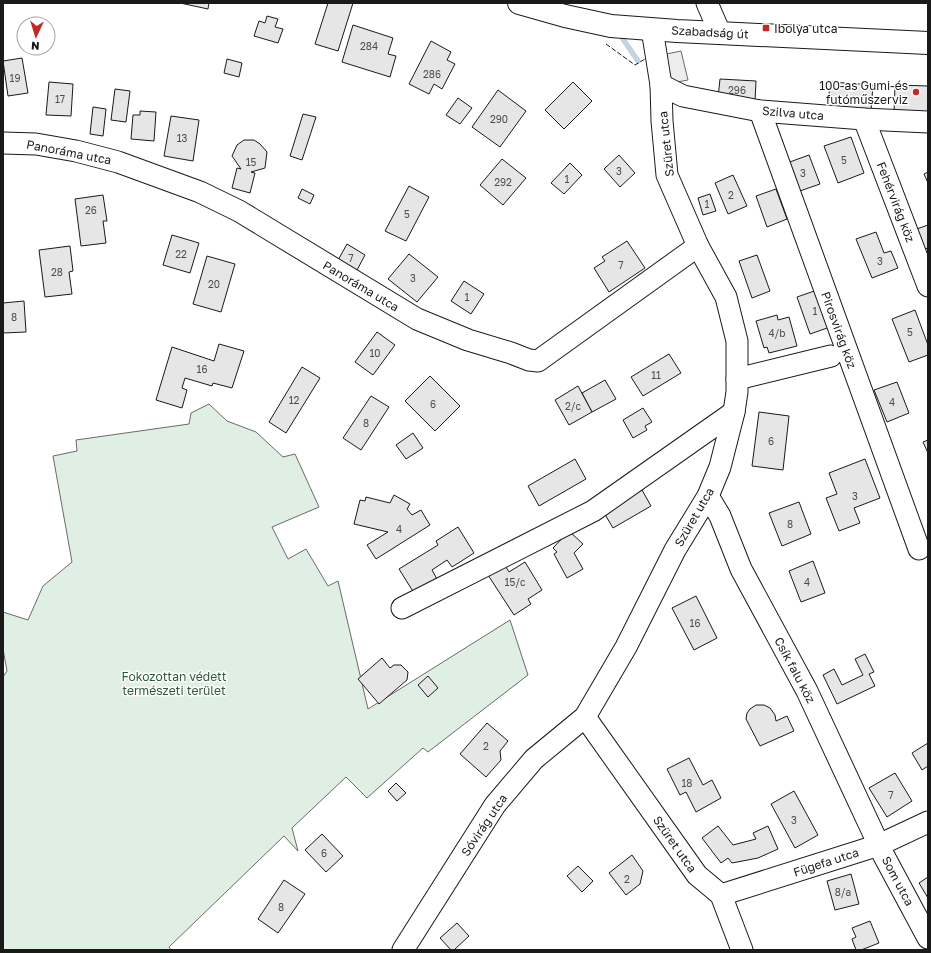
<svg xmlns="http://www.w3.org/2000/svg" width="931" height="953" viewBox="0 0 931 953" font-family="'Golos Text',sans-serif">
<rect width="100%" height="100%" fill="#fff"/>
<!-- green -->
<polygon fill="#e0efe3" stroke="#6a6a6a" points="209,404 227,421 256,432 283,457 295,454 319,507 272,527 288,559 306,549 328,586 338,581 368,709 510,620 528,675 428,752 423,748 367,798 346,777 292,828 298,851 284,836 169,947 171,950 3,950 3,677 7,671 3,649 3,612 28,620 43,586 72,562 53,456 77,451 76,440 189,424 191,413"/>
<!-- parking -->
<polygon fill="#ededed" stroke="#6a6a6a" points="681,51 688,80 661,85 657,56"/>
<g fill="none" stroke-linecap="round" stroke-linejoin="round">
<!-- stream -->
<polyline stroke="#c6d2dc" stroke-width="5.5" points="623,39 638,61"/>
</g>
<!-- building -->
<g fill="#e6e6e6" stroke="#1a1a1a">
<polygon points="180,3 209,3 208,9"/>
<polygon points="328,3 353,3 338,51 315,44"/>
<polygon points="267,16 278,19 275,27 283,29 278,43 254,36 259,21 265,23"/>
<polygon points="353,25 393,38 388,54 396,56 390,77 342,62"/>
<polygon points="431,41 451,52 447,60 455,64 442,89 434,84 429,94 409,84"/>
<polygon points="22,58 28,93 8,96 3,61"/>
<polygon points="227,59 242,63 239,77 224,73"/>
<polygon points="720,79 756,81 755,101 718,98"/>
<polygon points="49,82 73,84 71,116 46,115"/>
<polygon points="573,82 592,101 564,129 545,110"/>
<polygon points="830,82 873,85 871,111 828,108"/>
<polygon points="895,85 928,86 928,114 894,113"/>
<polygon points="115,89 130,91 126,122 111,120"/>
<polygon points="498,90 526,111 500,147 472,127"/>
<polygon points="458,98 472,108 460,124 446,115"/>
<polygon points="93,107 106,109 103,136 90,134"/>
<polygon points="140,111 156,112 154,141 131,139 133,115 140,115"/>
<polygon points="303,114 316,117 302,160 290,156"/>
<polygon points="171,116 199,120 193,161 164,156"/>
<polygon points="851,137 864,173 838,183 824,146"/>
<polygon points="244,140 254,140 260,144 267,152 265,168 251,172 255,173 250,193 232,188 237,168 241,169 232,156 237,145"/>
<polygon points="619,155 635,173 620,187 604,169"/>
<polygon points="809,155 820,184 797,192 787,163"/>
<polygon points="502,159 526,178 503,205 480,185"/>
<polygon points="570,163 582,175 564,194 551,183"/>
<polygon points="928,172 928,183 924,174"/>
<polygon points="733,175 747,206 728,214 715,183"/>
<polygon points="409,186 429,197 406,241 385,231"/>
<polygon points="302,189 314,195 310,204 298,198"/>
<polygon points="776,189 787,219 767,227 756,196"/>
<polygon points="710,194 716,211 703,215 698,198"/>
<polygon points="103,195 107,221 103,221 106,243 81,246 75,199"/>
<polygon points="928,225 928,248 922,250 914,230"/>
<polygon points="876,232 884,253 891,251 898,268 872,278 856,239"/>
<polygon points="172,235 199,243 190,273 163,265"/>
<polygon points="627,241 645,268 609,292 594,268 605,261 602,257"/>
<polygon points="347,244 365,255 356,272 337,262"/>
<polygon points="70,246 73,271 69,272 72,294 45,297 39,250"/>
<polygon points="409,254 438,277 417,302 388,279"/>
<polygon points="757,255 770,291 752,298 739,261"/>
<polygon points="207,256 235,264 221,312 193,304"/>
<polygon points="464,281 484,294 471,314 451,301"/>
<polygon points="820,289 833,326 810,334 797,297"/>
<polygon points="24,301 26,332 3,333 3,303"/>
<polygon points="915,310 928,345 928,355 909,362 892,319"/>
<polygon points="777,315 778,320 789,317 797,346 769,353 767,347 764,348 756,321"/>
<polygon points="377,332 395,345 373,375 355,362"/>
<polygon points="219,344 244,351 232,388 213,383 212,386 185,378 182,388 187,390 182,408 156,400 172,347 214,361"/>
<polygon points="669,354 681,373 643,396 631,377"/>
<polygon points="302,367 320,378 286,433 269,422"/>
<polygon points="430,376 460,406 435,431 405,401"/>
<polygon points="605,380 616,399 592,412 582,393"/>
<polygon points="897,382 909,413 887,422 874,390"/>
<polygon points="578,386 592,412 569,425 555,400"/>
<polygon points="371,396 389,407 361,450 343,438"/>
<polygon points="643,408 652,422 645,426 647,430 633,438 623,420"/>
<polygon points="759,412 789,416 783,470 752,466"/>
<polygon points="413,433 423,448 406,459 396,445"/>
<polygon points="928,440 928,453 923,442"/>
<polygon points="575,459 586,479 539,506 528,486"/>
<polygon points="865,459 880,498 854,508 860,523 839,531 826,498 837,494 829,473"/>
<polygon points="642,490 651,506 613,528 603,511"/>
<polygon points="394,495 410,504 407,509 412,515 421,510 430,525 376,559 367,545 388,532 354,524 360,500 365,501 366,497 390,503"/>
<polygon points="799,502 811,534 782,546 769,513"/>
<polygon points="458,527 474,553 452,567 447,560 432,570 437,579 414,593 399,569 438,545 436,541"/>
<polygon points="569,531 583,544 574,553 583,569 567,578 554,554 557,552 553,548"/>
<polygon points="813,561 825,593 801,602 789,571"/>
<polygon points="525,562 542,590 528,599 531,604 514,615 488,575 504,564 509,572"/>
<polygon points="696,596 717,638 694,650 672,608"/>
<polygon points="865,654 874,672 869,674 875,686 837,704 823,675 834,669 842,685 863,675 855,659"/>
<polygon points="382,658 390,668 394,665 401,665 408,672 407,680 379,704 358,679"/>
<polygon points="428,676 438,688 428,697 418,685"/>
<polygon points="756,705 764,705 770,708 775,715 776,721 787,716 794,731 760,746 746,719 747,713 750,709"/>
<polygon points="487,723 508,741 500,751 501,760 486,777 460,754"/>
<polygon points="928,743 928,766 922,770 912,753"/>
<polygon points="689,758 703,785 712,780 721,798 696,812 686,792 680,795 667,769"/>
<polygon points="895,773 912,801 887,817 869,788"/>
<polygon points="396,783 406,793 397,801 388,791"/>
<polygon points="794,791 818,835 795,848 771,804"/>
<polygon points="718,826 733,845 756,839 753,833 768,826 778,849 758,858 732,863 728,858 721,863 702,838"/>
<polygon points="322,834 343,856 326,872 305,850"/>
<polygon points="632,855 643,871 640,884 626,895 609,873"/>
<polygon points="578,866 593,881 582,892 567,876"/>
<polygon points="851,874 859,904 835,910 827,881"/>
<polygon points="928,877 928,898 919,883"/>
<polygon points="284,880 305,894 278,933 258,919"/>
<polygon points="870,921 879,943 861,950 856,950 852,939 856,937 852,928"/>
<polygon points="457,923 469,936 454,950 451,950 440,938"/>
</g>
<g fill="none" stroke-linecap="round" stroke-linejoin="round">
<!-- minor casing -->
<g stroke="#1a1a1a" stroke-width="23">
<g id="minor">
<polyline points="707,3 720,33"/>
<polyline points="661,85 683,96 760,111 864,119 928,122"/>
<polyline points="760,111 919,549"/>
<polyline points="864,119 928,286"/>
<polyline points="3,143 36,144 76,151 118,162 200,192 239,211 417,319 468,340 511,353 529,360 538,361 698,246"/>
<polyline points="737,379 831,356"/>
<polyline points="708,496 720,516 741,569 807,691 884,856 928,938"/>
<polyline points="402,608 593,511 734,412"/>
<polyline points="585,717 697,875 721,895 742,950"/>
<polyline points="721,895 879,845 928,822"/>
<polyline points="403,950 495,805 534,759 585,717 626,647 675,550 708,496 720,467 734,412 737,392 737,341 726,297 698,246 667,175 662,121 661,85 652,29"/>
</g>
</g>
<!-- major casing -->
<g stroke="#1a1a1a" stroke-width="24">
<polyline id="major" points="519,3 565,16 611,26 677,31 928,43"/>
</g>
<!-- minor -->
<use href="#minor" stroke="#fff" stroke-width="21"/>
<!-- major -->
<use href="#major" stroke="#fff" stroke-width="22"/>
<!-- fence -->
<polyline stroke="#1a1a1a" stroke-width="1" stroke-dasharray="5 2" stroke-linecap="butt" points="606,44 635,65 645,59"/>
</g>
<!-- markers -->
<g fill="#c62828" stroke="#fff" stroke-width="1.5">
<rect x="762" y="24" width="8" height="8" rx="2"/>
<circle cx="916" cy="92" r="4"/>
</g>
<g text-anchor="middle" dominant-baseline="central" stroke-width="3" stroke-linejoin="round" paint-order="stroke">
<!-- number labels -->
<g font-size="10" fill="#4d4d4d">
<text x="369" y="46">284</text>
<text x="432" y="74">286</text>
<text x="15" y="78">19</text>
<text x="737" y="90">296</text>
<text x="60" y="99">17</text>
<text x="499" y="119">290</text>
<text x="182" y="138">13</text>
<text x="844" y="160">5</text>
<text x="251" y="162">15</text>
<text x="619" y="171">3</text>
<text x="803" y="173">3</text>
<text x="567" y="179">1</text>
<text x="503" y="182">292</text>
<text x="731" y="195">2</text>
<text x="707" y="204">1</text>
<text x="91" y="210">26</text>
<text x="407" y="214">5</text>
<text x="181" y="254">22</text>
<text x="351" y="258">7</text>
<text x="880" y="261">3</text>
<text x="621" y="265">7</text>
<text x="57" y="272">28</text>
<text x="413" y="278">3</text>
<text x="214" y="284">20</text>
<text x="467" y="297">1</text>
<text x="815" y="311">1</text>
<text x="14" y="317">8</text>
<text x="910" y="332">5</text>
<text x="777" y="333">4/b</text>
<text x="375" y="353">10</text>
<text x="202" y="369">16</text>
<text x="656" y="375">11</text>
<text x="294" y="400">12</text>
<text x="892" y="402">4</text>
<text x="433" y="404">6</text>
<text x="573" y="406">2/c</text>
<text x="366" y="423">8</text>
<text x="771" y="441">6</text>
<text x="855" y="496">3</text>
<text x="790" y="524">8</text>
<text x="399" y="529">4</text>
<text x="515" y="582">15/c</text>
<text x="807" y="582">4</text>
<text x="695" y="623">16</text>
<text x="486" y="746">2</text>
<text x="687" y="783">18</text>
<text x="891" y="795">7</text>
<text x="794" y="820">3</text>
<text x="324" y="853">6</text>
<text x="627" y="879">2</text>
<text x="843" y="892">8/a</text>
<text x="281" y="907">8</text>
</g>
<!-- poi labels -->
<g font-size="12" fill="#1a1a1a" stroke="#fff" text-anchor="start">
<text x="774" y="28">Ibolya utca</text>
<text x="908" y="85" text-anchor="end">100-as Gumi-és<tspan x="908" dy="14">futóműszerviz</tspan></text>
</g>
<!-- street labels -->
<g font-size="12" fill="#1a1a1a" stroke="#fff">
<text transform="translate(710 32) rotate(3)">Szabadság út</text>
<text transform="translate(793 113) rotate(5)">Szilva utca</text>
<text transform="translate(666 144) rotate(-96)">Szüret utca</text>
<text transform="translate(69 152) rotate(11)">Panoráma utca</text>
<text transform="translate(896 202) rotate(69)">Fehérvirág köz</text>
<text transform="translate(361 286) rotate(31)">Panoráma utca</text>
<text transform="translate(839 330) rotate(70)">Pirosvirág köz</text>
<text transform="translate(694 517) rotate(-60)">Szüret utca</text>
<text transform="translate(795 670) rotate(62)">Csík falu köz</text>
<text transform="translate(484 825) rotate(-56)">Sóvirág utca</text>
<text transform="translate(675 844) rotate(55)">Szüret utca</text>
<text transform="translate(826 862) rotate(-18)">Fügefa utca</text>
<text transform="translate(898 881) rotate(62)">Som utca</text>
</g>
<!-- park labels -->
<g font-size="12" fill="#2b5a34" stroke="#fff">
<text x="174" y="676">Fokozottan védett<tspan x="174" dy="14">természeti terület</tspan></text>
</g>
</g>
<!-- border -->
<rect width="931" height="953" fill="none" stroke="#1a1a1a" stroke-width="8"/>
<!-- north arrow -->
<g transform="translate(36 36) rotate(184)"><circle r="19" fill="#ffffff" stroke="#a3a3a3"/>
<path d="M0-3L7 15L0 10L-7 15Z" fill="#c62828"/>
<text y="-6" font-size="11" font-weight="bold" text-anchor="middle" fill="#1a1a1a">N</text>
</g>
</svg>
